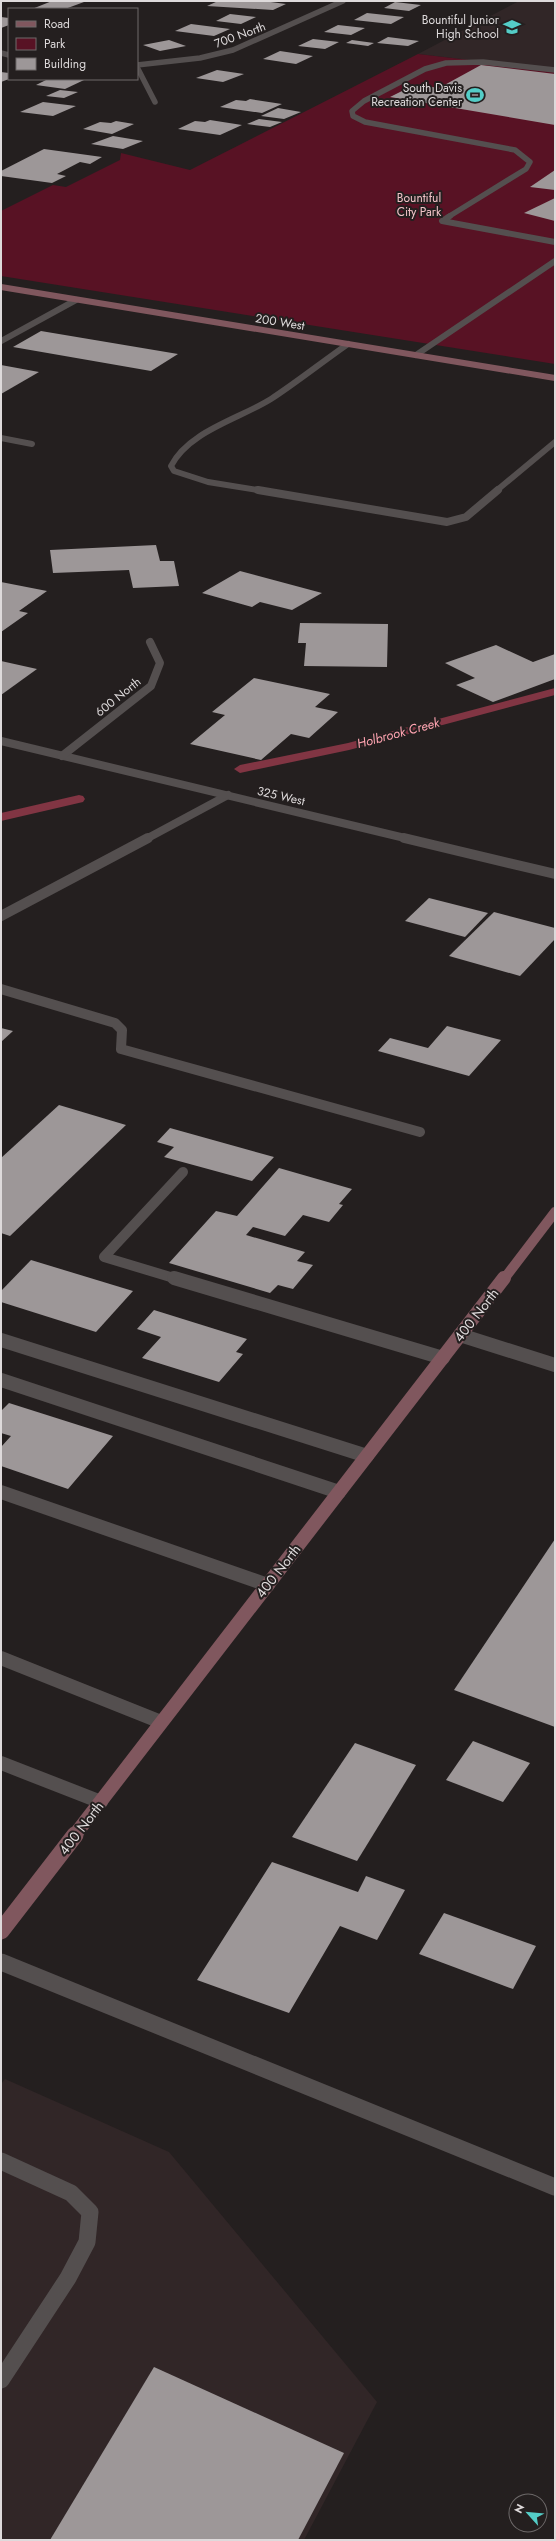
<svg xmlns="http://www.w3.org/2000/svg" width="556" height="2541" viewBox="0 0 556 2541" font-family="Jost,sans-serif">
<rect width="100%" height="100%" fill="#241f1f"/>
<!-- built -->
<g fill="#312627">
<polygon points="519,1 555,1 555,70 418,54"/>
<polygon points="5,2079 169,2152 377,2402 304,2540 1,2540 1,2084"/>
</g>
<!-- green -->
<polygon fill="#581224" points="418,54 555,70 555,364 1,276 1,211 53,185 66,187 120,160 121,153 190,170"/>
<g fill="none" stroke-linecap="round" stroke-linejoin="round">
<!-- stream -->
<g fill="#813543" fill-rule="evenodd">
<polygon points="555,688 555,695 349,750 240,773 234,769 240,765 348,743"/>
<polygon points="79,795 83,796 85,799 83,802 1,821 1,813"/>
</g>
</g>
<!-- building -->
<g fill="#9d9798">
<polygon points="52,1 77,1 84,2 65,9 32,9"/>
<polygon points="218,1 263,1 286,4 273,10 207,6"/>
<polygon points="395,2 421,5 409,11 384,8"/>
<polygon points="367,13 404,17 391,24 354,20"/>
<polygon points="230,14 256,17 241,24 216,21"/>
<polygon points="1,17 9,18 9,25 1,28"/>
<polygon points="191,24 230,29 214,36 175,31"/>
<polygon points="338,25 365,28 351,35 324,32"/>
<polygon points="388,37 419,41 408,46 377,43"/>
<polygon points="313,39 339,42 325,49 298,46"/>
<polygon points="169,40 186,46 160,51 143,45"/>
<polygon points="352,40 374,43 368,46 346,43"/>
<polygon points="280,51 313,56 296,64 263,59"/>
<polygon points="481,65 555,74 555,125 390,97 402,91 416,92 426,86 439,88"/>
<polygon points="217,70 244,74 223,82 196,78"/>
<polygon points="1,72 9,73 9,79 1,82"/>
<polygon points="48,79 78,79 84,80 65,89 36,85"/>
<polygon points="60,90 78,92 64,98 46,96"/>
<polygon points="250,99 282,104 262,113 220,107 236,100 246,101"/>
<polygon points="43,102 76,106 53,116 20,112"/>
<polygon points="278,108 301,112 284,119 261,116"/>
<polygon points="259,119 282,122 270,127 247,124"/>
<polygon points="210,120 242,125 220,135 178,129 195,121 205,122"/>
<polygon points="116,121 134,124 112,134 83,129 100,122 111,123"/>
<polygon points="113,136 143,141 123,149 91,144"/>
<polygon points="44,149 102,157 90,164 80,162 57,174 66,176 52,183 1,176 1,171"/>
<polygon points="555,170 555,190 530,187"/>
<polygon points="555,198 555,221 524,213"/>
<polygon points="41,331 178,354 151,371 13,347"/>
<polygon points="1,365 39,372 1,394"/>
<polygon points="156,545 160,561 174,561 179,586 133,588 129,570 53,573 50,550"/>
<polygon points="240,571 322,593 292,610 260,602 252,607 202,593"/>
<polygon points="1,582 47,591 19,611 28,613 1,632"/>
<polygon points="300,623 388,624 387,667 304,666 306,643 298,643"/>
<polygon points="496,645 533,662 555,654 555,679 493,702 456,685 475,678 445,663"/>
<polygon points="1,661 37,669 1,695"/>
<polygon points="254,678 330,694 315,707 338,712 309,738 291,734 261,760 190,744 225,715 212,712"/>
<polygon points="429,898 488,913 465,937 405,921"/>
<polygon points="494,912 555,928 555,939 520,976 449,956"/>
<polygon points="447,1026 501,1040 469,1076 378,1051 390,1038 428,1048"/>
<polygon points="1,1028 13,1031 1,1042"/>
<polygon points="59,1105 126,1125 10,1236 1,1233 1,1158"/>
<polygon points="170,1128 274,1157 252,1181 164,1157 174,1147 157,1142"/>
<polygon points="279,1168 352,1189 339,1204 343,1205 329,1222 303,1215 285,1236 253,1227 246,1235 305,1252 297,1261 313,1265 293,1289 278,1285 270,1293 169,1263 216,1211 237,1216"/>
<polygon points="31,1260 133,1291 96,1332 1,1302 1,1291"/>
<polygon points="154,1310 247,1339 236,1352 243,1354 219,1382 142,1358 161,1337 137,1329"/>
<polygon points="9,1403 113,1436 68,1489 1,1466 1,1447 11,1436 1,1433 1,1411"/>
<polygon points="555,1539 555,1727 454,1690"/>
<polygon points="473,1741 530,1763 503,1802 446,1780"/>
<polygon points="355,1743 416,1765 357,1861 292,1837"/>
<polygon points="272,1862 358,1892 366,1876 405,1890 377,1940 340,1926 289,2013 197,1980"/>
<polygon points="444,1913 536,1946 513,1989 419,1954"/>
<polygon points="154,2367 344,2453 298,2540 50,2540"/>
</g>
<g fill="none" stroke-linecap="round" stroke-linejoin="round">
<!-- lane-far5 -->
<polyline stroke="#544f4f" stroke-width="5.5" points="448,217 526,169 530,162 515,150 365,122 353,116 352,111 364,101 425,69 446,63 483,62 555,70"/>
<!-- lane-far4 -->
<g stroke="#544f4f" stroke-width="6">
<polyline points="450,216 442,221 555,242"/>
<polyline points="1,341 76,300"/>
<polyline points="416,355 555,261"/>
<polyline points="1,438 32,444"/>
</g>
<!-- lane-far3 -->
<polyline stroke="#544f4f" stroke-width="8" points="146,839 228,795"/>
<!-- lane-far2 -->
<g stroke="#544f4f" stroke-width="10">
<polyline points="1,916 148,838"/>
<polyline points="1,989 115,1023 122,1030 121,1049 420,1132"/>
<polyline points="177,1279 104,1257 183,1172"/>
</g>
<!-- lane-far1 -->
<g stroke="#544f4f" stroke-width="14">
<polyline points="174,1278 443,1358"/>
<polyline points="460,1335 555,1365"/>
<polyline points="1,1340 367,1456"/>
<polyline points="1,1380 339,1492"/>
<polyline points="1,1492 268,1585"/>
<polyline points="1,1658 161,1722"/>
<polyline points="1,1763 101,1802"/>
</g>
<!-- lane -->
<g stroke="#544f4f" stroke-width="17">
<polyline points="1,1962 555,2187"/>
<polyline points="1,2161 71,2193 90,2212 87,2242 68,2278 1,2380"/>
</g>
<!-- street-far3 -->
<g stroke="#544f4f" stroke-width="5.5">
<polyline points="1,53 9,55"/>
<polyline points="137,65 200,58 233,50 343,1"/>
<polyline points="137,67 155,102"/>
</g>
<!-- street-far2 -->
<g stroke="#544f4f" stroke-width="6">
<path d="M264 491 208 482 174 471 171 466C189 431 239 419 271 399 297 382 322 362 348 344"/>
<polyline points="496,491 555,442"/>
</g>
<!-- street-far1 -->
<g stroke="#544f4f" stroke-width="8">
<polyline points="258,490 447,522 466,517 498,490"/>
<polyline points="1,741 409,839"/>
<polyline points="62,756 151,686 160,663 150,642"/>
</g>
<!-- street -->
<polyline stroke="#544f4f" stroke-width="10" points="404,838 555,874"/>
<!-- secondary-far3 -->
<polyline stroke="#80575e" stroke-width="6" points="1,287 555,378"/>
<!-- secondary-far2 -->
<polyline stroke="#80575e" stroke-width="10" points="504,1279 555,1212"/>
<!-- secondary-far1 -->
<polyline stroke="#80575e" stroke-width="14" points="74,1836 504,1278"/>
<!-- secondary -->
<polyline stroke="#80575e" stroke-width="17" points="1,1931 75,1835"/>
</g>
<!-- icons -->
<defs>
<g id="school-bare" transform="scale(1.38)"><path d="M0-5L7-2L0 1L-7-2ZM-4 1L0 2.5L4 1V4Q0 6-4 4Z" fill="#54cdc7" stroke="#241f1f" stroke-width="2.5" paint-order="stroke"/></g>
<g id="stadium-bare" transform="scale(1.38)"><path d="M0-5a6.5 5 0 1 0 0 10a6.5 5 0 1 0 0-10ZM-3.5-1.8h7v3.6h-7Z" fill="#54cdc7" stroke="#241f1f" stroke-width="2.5" paint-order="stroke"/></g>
</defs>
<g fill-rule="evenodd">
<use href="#school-bare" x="512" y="27"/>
<use href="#stadium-bare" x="475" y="95"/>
</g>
<g text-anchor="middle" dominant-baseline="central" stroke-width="4" stroke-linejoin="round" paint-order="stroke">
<!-- far-poi labels -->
<g font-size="12" fill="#dedadb" stroke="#241f1f" text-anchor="end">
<text x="499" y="20">Bountiful Junior<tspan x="499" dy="14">High School</tspan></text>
<text x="462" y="88">South Davis<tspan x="462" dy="14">Recreation Center</tspan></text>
</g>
<!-- far-street labels -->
<g font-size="12" fill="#dedadb" stroke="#241f1f">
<text transform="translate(240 35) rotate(-20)">700 North</text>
<text transform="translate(280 322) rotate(9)">200 West</text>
<text transform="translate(118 697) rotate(-39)">600 North</text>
<text transform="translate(281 796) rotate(13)">325 West</text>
</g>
<!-- far-park labels -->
<g font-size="12" fill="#f2c3c8" stroke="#241f1f">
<text x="419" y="198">Bountiful<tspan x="419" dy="14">City Park</tspan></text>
</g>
<!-- far-water labels -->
<g font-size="13" font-style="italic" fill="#ffa4b1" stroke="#241f1f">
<text transform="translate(398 733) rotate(-15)">Holbrook Creek</text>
</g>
<!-- street labels -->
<g font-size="14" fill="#dedadb" stroke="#241f1f">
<text transform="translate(476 1315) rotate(-52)">400 North</text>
<text transform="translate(278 1571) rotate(-52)">400 North</text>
<text transform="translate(81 1828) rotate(-52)">400 North</text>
</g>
</g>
<!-- border -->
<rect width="556" height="2541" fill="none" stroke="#dedadb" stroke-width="4"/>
<!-- legend -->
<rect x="8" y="8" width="130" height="72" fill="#241f1f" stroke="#6e6a6a"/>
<rect x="16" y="21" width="20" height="6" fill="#80575e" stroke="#6e6a6a"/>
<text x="44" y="28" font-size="12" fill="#dedadb">Road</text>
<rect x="16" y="38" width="20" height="12" fill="#581224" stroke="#6e6a6a"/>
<text x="44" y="48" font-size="12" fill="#dedadb">Park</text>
<rect x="16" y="58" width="20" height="12" fill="#9d9798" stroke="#6e6a6a"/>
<text x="44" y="68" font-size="12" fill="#dedadb">Building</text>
<!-- north arrow -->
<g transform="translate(528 2513) rotate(297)"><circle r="19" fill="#241f1f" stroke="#6e6a6a"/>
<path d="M0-3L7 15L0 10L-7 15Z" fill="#54cdc7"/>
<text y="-6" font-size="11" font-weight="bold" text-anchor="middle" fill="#dedadb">N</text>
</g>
</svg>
